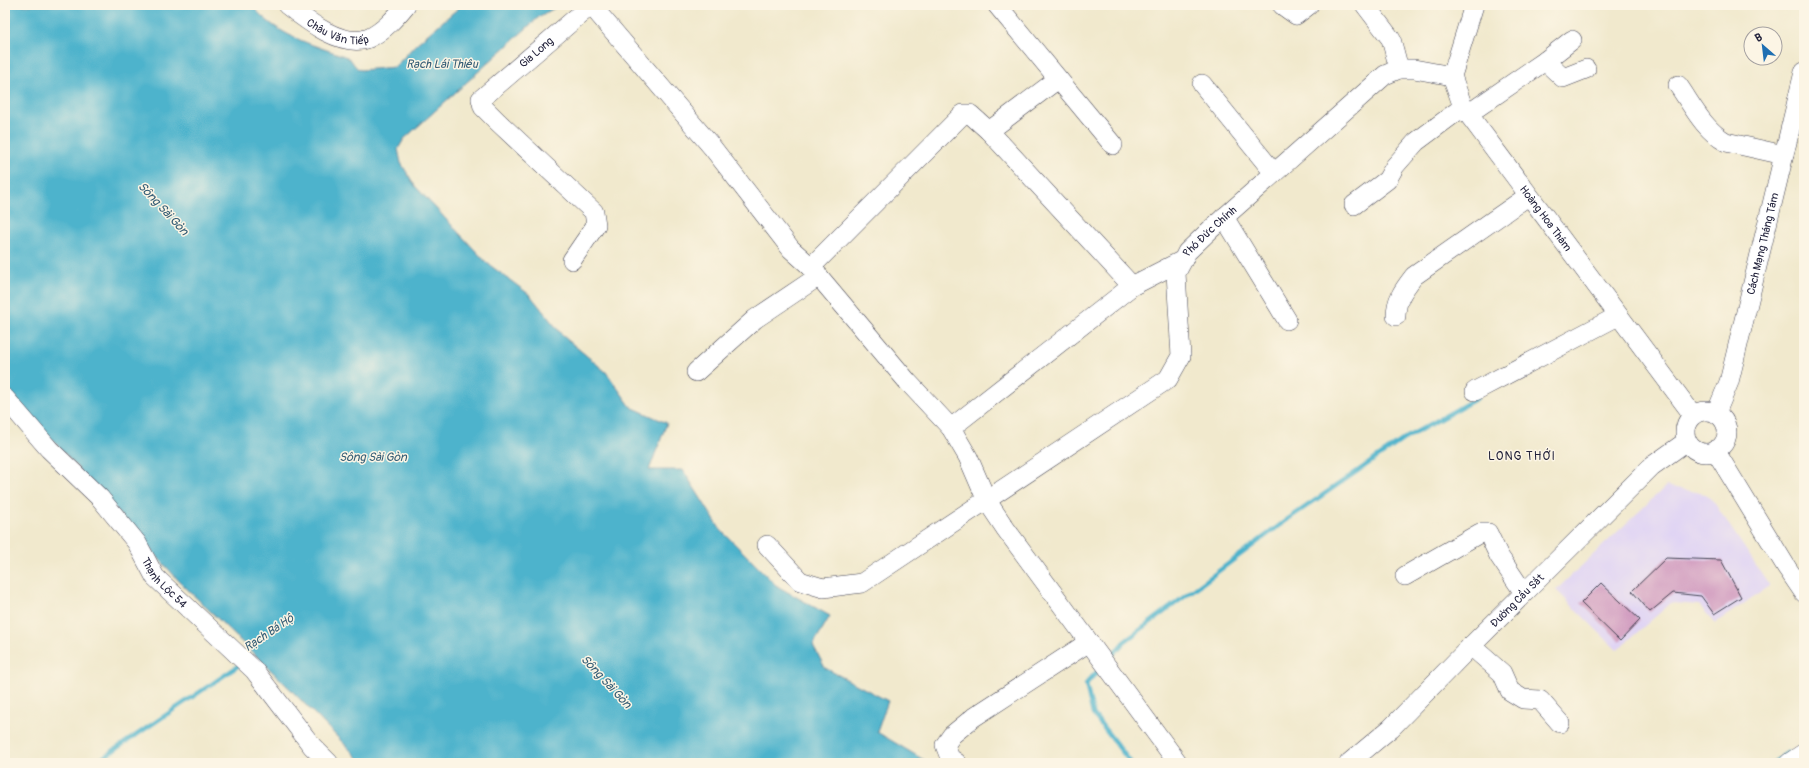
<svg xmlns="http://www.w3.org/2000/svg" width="1809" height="768" viewBox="0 0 1809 768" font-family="Pangolin,sans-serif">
<rect width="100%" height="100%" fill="#fcf5e5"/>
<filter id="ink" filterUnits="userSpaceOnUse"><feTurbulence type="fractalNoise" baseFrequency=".025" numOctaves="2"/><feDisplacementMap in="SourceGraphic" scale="8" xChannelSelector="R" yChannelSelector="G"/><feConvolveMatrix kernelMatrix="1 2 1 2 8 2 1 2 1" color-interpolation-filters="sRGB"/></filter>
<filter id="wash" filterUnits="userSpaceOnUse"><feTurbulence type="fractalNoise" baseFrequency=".012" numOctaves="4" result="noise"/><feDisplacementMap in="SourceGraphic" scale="16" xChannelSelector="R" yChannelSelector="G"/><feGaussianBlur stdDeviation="0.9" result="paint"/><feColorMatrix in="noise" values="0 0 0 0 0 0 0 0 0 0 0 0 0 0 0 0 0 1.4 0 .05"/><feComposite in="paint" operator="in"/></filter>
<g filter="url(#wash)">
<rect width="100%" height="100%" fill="#f1e9cd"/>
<!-- built -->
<polygon fill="#e0d4f4" points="1666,486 1705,494 1713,501 1770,586 1715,623 1699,605 1671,603 1617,650 1556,590"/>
<!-- water -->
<path fill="#4db3cc" stroke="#386a84" d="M5 5H252C276 36 311 44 347 57 353 60 354 68 361 70L395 67 415 45 462 5H560L540 16 404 139 398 149 401 163 415 186 487 263 530 295 563 336 606 372 631 407 667 423 649 470H683L720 529 777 586 830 616 813 645 825 668 888 701 877 732 929 763H363L285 684 179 581 5 387Z"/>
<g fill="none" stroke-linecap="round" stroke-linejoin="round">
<!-- stream -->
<g stroke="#4db3cc" stroke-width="4.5">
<polyline points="1107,661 1124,642 1288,519 1404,439 1477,398"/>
<polyline points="1102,666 1086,684 1093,714 1131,763"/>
<polyline points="95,763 241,664"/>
<polyline points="1773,763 1787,753"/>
</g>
</g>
<g id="blocks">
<!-- building -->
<g fill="#d09abf">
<polygon points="1666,558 1721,560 1741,597 1714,614 1701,596 1673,593 1650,612 1632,591"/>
<polygon points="1601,583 1640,620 1620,641 1581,603"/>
</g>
</g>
</g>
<g filter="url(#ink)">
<use href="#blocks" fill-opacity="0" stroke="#414051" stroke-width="1"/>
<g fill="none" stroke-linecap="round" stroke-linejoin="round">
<!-- minor casing -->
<g stroke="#414051" stroke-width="20">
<g id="minor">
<path id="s1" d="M287 5C307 21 343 49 369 38 384 31 396 17 406 5"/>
<polyline points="591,5 712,147 791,249 811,267 907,381 951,428 968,457 987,501 1005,528 1178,763"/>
<polyline points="997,5 1113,145"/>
<polyline points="1282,5 1296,15 1309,5"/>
<polyline points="1365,5 1391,39 1399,69"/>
<path id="s2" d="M1474 5 1452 76 1463 107 1693 415"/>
<polyline points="1545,61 1563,78 1586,69"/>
<polyline points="1202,84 1274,173"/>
<path d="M1678 85C1692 105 1704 130 1726 142L1784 155"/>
<polyline points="1468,114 1545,61 1572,40"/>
<polyline points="989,131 1058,79"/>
<polyline points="1354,205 1387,180 1395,166 1416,142 1463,107"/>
<polyline points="1224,217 1287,320"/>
<path id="s3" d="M572 260 596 225 594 212 498 122 483 107 481 99 591 5"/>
<polyline points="811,267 963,114 970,114 989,131 1132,286"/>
<path d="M1396 316C1396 299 1404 289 1414 276L1528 196"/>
<polyline points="696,372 755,319 819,276"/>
<polyline points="1475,391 1618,316"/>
<path id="s4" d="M5 398 49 449 100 498 137 543 155 577 254 670 312 746 329 763"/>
<circle cx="1706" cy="432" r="21"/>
<path id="s5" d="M1716 413 1729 382 1804 72"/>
<path id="s6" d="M951 428 1132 286 1183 260 1187 252 1211 229 1385 75 1399 69H1414L1452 76"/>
<polyline points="1715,450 1787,568 1804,593"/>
<polyline points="767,545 800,581 823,588 862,583 1168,379 1181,356 1176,273 1183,260"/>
<polyline points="1405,576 1480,533 1488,533 1499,556 1524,593"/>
<polyline points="1471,646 1502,673 1510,691 1523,699 1540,700 1560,723"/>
<polyline points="957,763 950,758 945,745 952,735 974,717 1089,642"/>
<path id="s7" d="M1349 763 1391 728 1471 646 1652 466 1687 441"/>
<polyline points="1789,763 1804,753"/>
</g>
</g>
<!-- minor -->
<use href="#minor" stroke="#fff" stroke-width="19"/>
</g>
</g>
<g text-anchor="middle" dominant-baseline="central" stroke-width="3" stroke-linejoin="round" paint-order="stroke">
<!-- street labels -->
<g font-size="11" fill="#22223b" stroke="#fcf5e5">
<text stroke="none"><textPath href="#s1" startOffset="59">Châu Văn Tiếp</textPath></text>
<text stroke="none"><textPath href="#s3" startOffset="289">Gia Long</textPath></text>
<text stroke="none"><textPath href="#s2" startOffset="246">Hoàng Hoa Thám</textPath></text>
<text stroke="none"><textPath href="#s6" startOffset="327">Phó Đức Chính</textPath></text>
<text stroke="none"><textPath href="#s5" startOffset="176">Cách Mạng Tháng Tám</textPath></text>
<text stroke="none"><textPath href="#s4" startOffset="245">Thạnh Lộc 54</textPath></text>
<text stroke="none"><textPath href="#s7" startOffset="234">Đường Cầu Sắt</textPath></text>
</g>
<!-- water labels -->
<g font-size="12" font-style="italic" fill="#335c75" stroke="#fcf5e5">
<text x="442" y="64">Rạch Lái Thiêu</text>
<text transform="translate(163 209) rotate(47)">Sông Sài Gòn</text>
<text x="373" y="457">Sông Sài Gòn</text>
<text transform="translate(269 633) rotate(-34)">Rạch Bá Hộ</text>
<text transform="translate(606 682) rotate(47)">Sông Sài Gòn</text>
</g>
<!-- neighbourhood labels -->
<g font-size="12" letter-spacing="1" fill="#22223b" stroke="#fcf5e5">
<text x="1522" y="456">LONG THỚI</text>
</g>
</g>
<!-- margin -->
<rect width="1809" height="768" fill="none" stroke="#fcf5e5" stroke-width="20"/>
<!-- north arrow -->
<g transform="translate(1763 46) rotate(332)"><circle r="19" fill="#fcf5e5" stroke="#a5a1a1"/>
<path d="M0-3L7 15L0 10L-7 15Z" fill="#1f6fb2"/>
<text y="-6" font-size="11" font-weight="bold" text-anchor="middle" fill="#22223b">B</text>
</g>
</svg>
